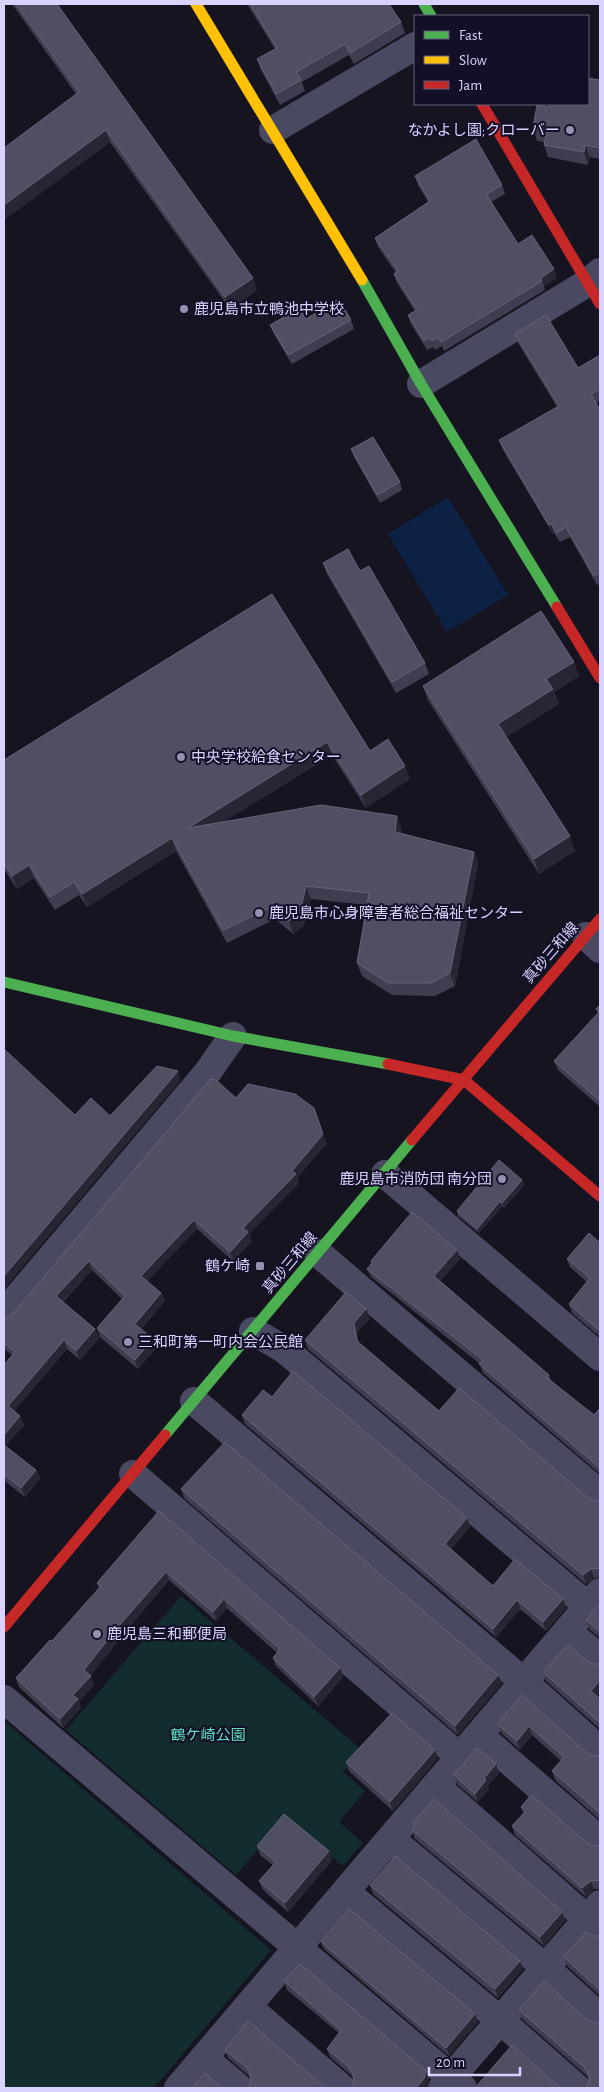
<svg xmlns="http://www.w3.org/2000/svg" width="604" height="2092" viewBox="0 0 604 2092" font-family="'Alegreya Sans','Noto Sans JP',sans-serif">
<rect width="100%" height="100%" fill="#161421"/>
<!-- green -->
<g fill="#132c2d">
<polygon points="181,1596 362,1750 343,1772 365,1791 339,1822 363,1843 343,1866 286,1817 236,1875 66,1730"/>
<polygon points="4,1721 271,1950 154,2088 4,2088"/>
</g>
<!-- water -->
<polygon fill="#0d2144" points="448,497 508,595 447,632 388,534"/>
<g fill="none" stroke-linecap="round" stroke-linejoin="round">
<!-- street -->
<g stroke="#4a4962" stroke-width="28">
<polyline points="273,130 415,46"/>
<polyline points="421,384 587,283 600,272"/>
<polyline points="586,936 600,949"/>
<polyline points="385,1174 600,1357"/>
<polyline points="318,1253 600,1494"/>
<polyline points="4,1313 207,1073 233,1036"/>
<polyline points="253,1331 285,1350 588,1606"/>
<polyline points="194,1401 524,1682 600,1750"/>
<polyline points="133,1474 460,1757"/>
<polyline points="567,1631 600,1658"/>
<polyline points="4,1699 463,2088"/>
<polyline points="479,1735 600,1840"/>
<polyline points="436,1786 600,1930"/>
<polyline points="391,1839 546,1968 600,2017"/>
<polyline points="346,1892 500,2020 577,2088"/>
<polyline points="248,2007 342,2088"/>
<polyline points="204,2058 239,2088"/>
<polyline points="178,2088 600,1592"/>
<polyline points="442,2088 600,1904"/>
</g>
<!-- fast -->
<g stroke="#4caf50" stroke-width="11">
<polyline points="424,4 431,16"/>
<polyline points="362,280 421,384 557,607"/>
<polyline points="4,982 233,1036 388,1064"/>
<polyline points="165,1435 412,1140"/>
</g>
<!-- slow -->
<polyline stroke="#ffc107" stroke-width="11" points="196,4 362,280"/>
<!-- jam -->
<g stroke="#c62828" stroke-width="11">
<polyline points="482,104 600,304"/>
<polyline points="557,607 600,678"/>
<polyline points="388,1064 464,1080 600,1196"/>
<polyline points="412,1140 600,919"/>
<polyline points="4,1627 165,1435"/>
</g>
</g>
<!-- wall -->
<g fill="#403d50">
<polygon points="12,4 57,4 257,290 230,309 110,142 4,220 4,148 76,94"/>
<polygon points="247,4 389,4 401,22 405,33 354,64 349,55 302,82 305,91 280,105 261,70 257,59 275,49"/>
<polygon points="600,80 600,159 590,157 588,165 548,157 544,145 544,142 537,141 533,128 549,107"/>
<polygon points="415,176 502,185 505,194 491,202 518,244 557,278 544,286 545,290 444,351 442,346 435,350 433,347 427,350 411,324 408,315 415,311 397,283 394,274 396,273 378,247 375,238 428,202 418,185"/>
<polygon points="306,319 351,320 354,329 292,364 274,334 270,325"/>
<polygon points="515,334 578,368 600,355 600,400 596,403 600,410 600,584 597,585 570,537 560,542 554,533 553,534 503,450 499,440 557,407 518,343"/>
<polygon points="351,449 400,482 402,490 380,503 354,457"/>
<polygon points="323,563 360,571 425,663 429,674 396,693 327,574"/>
<polygon points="272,594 370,751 410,779 366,808 332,755 223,822 397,816 401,828 401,833 474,852 478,864 455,986 435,996 392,995 362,976 357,963 367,905 311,899 304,925 293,934 275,919 227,943 176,851 87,907 79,895 55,910 34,878 17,889 4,869 4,760"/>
<polygon points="579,676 554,692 559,704 506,737 575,851 539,874 428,700 423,686"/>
<polygon points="600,1005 600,1107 558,1070 554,1061 598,1013 596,1009"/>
<polygon points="236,1098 327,1143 297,1178 299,1183 249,1234 252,1241 233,1261 197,1229 147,1281 161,1293 165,1301 141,1329 153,1339 156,1348 138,1369 100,1337 97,1328 122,1299 92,1270 63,1302 95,1329 99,1338 80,1360 67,1349 14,1411 24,1425 5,1446 36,1470 40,1478 25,1497 6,1482 4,1485 4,1365 12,1355 4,1349 4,1319 6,1319 13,1314"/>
<polygon points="522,1180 524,1185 504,1208 502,1206 479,1233 458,1216 457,1211"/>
<polygon points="600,1243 600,1337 572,1313 569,1304 587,1282 570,1267 567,1259"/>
<polygon points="457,1250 460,1259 440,1281 549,1375 551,1381 594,1415 600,1408 600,1474 483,1373 480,1364 371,1277 367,1269 372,1264 371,1261"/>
<polygon points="370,1318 357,1332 359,1343 439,1411 587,1497 594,1501 600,1500 600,1577 594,1578 586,1584 308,1349 305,1340"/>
<polygon points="272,1397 467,1518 470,1527 451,1549 493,1586 563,1599 566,1608 546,1631 520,1609 496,1637 245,1424 242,1415"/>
<polygon points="181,1489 498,1675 502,1683 458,1735 184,1498"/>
<polygon points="159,1511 340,1668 343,1677 318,1706 276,1666 273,1658 277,1653 227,1608 216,1621 169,1580 122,1636 90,1676 94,1685 79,1701 81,1708 63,1728 19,1687 16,1678 52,1641 99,1588 97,1583"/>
<polygon points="600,1603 600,1638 589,1629 586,1620"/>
<polygon points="587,1661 594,1664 600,1664 600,1693 597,1696 600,1699 600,1729 546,1681 543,1672"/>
<polygon points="522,1695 587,1753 593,1756 600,1756 600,1820 555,1780 552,1771 561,1761 532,1735 520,1750 501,1733 497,1724"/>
<polygon points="438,1758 393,1811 349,1771 346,1762"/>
<polygon points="496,1764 499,1773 488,1786 489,1789 478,1802 457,1784 454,1775"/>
<polygon points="521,1807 587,1843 593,1846 600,1846 600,1889 594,1889 586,1897 515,1835 512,1826 523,1813"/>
<polygon points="413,1823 562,1912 565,1920 544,1946 415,1839 412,1830 414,1827"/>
<polygon points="257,1846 332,1860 288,1912 263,1890 259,1881 273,1865 260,1855"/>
<polygon points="370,1885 523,1969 498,1998 373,1894"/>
<polygon points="594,1936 600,1936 600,1996 567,1966 564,1957"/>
<polygon points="321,1942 475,2014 478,2022 449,2056 324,1949"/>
<polygon points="284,1981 426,2071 429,2080 354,2083 354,2078 352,2076 330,2057 327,2049 339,2033 287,1990"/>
<polygon points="519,2010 587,2020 594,2023 589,2083 589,2079 587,2076 522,2019"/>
<polygon points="225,2050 325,2088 251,2082 251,2079 249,2076 228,2058"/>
</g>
<!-- shaded-wall -->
<g fill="#282635">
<polygon points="106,130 110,142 4,220 4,205"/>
<polygon points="585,145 590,157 588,165 584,152"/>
<polygon points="554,269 557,278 544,286 541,278"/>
<polygon points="253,278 257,290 230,309 225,297"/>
<polygon points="551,524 554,533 553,534 549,525"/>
<polygon points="574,662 579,676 554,692 559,704 503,739 498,724 546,679"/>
<polygon points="327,742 332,755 193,841 188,828"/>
<polygon points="405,766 410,779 366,808 361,795"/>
<polygon points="397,816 401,828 399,844 395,832"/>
<polygon points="570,836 575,851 539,874 534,859"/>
<polygon points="172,838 176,851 87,907 82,894"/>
<polygon points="474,852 478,864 455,986 450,973"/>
<polygon points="29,865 34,878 17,889 12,876"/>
<polygon points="306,886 311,899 304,925 293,934 289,921"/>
<polygon points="178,1071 181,1080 4,1289 4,1276"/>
<polygon points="323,1134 327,1143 297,1178 299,1183 249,1234 252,1241 233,1261 230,1252 243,1228"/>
<polygon points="522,1180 524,1185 504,1208 502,1203"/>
<polygon points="500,1201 502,1206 479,1233 477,1229"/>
<polygon points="194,1220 197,1229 144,1285 141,1276"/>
<polygon points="457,1250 460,1259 437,1285 434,1276"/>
<polygon points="89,1261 92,1270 59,1305 56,1296"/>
<polygon points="161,1293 165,1301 138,1333 135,1324"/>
<polygon points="366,1309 370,1318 357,1332 360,1350 357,1341 354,1323"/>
<polygon points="95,1329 99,1338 80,1360 76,1351"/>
<polygon points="153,1339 156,1348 138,1369 135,1360"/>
<polygon points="64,1340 67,1349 11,1415 8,1406"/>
<polygon points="20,1416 24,1425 4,1448 4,1435"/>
<polygon points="36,1470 40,1478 25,1497 21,1488"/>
<polygon points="4,1476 6,1482 4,1485"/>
<polygon points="467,1518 470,1527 448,1553 445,1544"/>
<polygon points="591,1569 594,1578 586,1584 583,1575"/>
<polygon points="166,1572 169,1580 122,1636 88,1679 91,1676 94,1685 79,1701 81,1708 63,1728 60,1719 73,1695 84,1670 118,1627"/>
<polygon points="224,1599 227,1608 216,1621 213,1612"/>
<polygon points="563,1599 566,1608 546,1631 543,1622"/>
<polygon points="517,1600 520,1609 496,1637 493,1629"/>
<polygon points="340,1668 343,1677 318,1706 314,1697"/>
<polygon points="498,1675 502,1683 458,1735 455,1726"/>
<polygon points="600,1680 600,1693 594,1700 591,1691"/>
<polygon points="529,1726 532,1735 520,1750 517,1741"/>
<polygon points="435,1750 438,1758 393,1811 390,1802"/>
<polygon points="496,1764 499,1773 488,1786 489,1789 478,1802 475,1794 484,1778"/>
<polygon points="329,1851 332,1860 288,1912 285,1903"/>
<polygon points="591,1881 594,1889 586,1897 582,1888"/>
<polygon points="562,1912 565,1920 544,1946 540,1937"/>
<polygon points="520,1961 523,1969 498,1998 495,1989"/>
<polygon points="475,2014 478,2022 449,2056 446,2048"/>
<polygon points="426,2071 429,2080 427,2088 416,2088"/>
</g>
<!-- building -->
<g fill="#504e63" stroke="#66637b">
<polygon points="16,4 57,4 253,278 225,297 106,130 4,205 4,148 79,92"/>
<polygon points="250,4 389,4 401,22 350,53 345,44 296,72 301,80 276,94 257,59 277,48"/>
<polygon points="588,78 600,80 600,148 585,145 584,152 544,145 547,131 533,128 537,105 549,107 550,104 588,104"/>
<polygon points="476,139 502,185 486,194 518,244 532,235 554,269 541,278 542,281 441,342 438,338 432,341 430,338 424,341 408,315 417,310 394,274 398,271 375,238 430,201 415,176"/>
<polygon points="339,299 351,320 288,355 270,325 300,308 306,319"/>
<polygon points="546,315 578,368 600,355 600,389 591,394 600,410 600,573 594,576 566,527 557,533 551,524 549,525 499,440 559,406 515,334"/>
<polygon points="373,437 400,482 377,495 351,449"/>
<polygon points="348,549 360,571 369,566 425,663 392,682 323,563"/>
<polygon points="272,594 370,751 388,739 405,766 361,795 327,742 188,828 321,805 397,816 395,832 474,852 450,973 431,983 388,983 357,963 369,893 306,886 300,912 289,921 271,907 223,930 172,838 82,894 74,882 50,897 29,865 12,876 4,863 4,760"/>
<polygon points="541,611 574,662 546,679 553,689 498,724 570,836 534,859 423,686"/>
<polygon points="600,1005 600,1101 554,1061 599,1012 596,1009"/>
<polygon points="4,1049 75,1115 91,1098 110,1116 157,1066 178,1071 4,1276"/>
<polygon points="211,1079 216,1080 236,1098 248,1084 295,1094 314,1108 323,1134 292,1171 296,1174 243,1228 248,1232 230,1252 194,1220 141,1276 161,1293 135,1324 153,1339 135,1360 97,1328 125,1296 89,1261 56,1296 95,1329 76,1351 64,1340 8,1406 20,1416 4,1435 4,1365 15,1352 4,1343 4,1319 6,1319 13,1314"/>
<polygon points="499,1160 522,1180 502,1203 500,1201 477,1229 457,1211"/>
<polygon points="412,1212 457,1250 434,1276 549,1375 546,1377 594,1415 600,1408 600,1468 479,1364 483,1360 367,1269 372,1263 371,1261"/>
<polygon points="589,1233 600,1243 600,1331 569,1304 590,1278 567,1259"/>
<polygon points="346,1292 366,1309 354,1323 357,1341 439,1411 459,1388 587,1497 594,1501 600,1500 600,1568 591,1569 583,1575 305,1340"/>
<polygon points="293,1371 467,1518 445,1544 493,1586 515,1559 563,1599 543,1622 517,1600 493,1629 242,1415 263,1390 272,1397"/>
<polygon points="225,1442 498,1675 455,1726 181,1489"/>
<polygon points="4,1445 36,1470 21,1488 4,1474"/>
<polygon points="159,1511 340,1668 314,1697 273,1658 280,1649 224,1599 213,1612 166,1572 118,1627 84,1670 91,1676 73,1695 78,1699 60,1719 16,1678 50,1640 52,1641 101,1586 97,1583"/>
<polygon points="600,1603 600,1632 586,1620"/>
<polygon points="568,1645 587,1661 594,1664 600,1664 600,1680 591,1691 600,1699 600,1723 543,1672"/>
<polygon points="522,1695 587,1753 593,1756 600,1756 600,1813 552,1771 564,1757 529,1726 517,1741 497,1724"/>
<polygon points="392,1713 435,1750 390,1802 346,1762"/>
<polygon points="477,1748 496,1764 484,1778 486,1780 475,1794 454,1775"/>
<polygon points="531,1795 587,1843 593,1846 600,1846 600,1880 591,1881 582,1888 512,1826 526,1811 521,1807"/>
<polygon points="434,1799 562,1912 540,1937 412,1830 415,1826 413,1823"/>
<polygon points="284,1814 329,1851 285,1903 259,1881 276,1862 257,1846"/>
<polygon points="395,1856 520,1961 495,1989 370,1885"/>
<polygon points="349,1909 475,2014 446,2048 321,1942"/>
<polygon points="586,1932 594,1936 600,1936 600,1990 564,1957"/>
<polygon points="300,1964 426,2071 424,2079 416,2088 351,2088 354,2083 353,2074 349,2067 327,2049 341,2030 284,1981"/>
<polygon points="544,1981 587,2020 594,2023 600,2023 600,2088 586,2088 589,2083 589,2075 584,2067 519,2010"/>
<polygon points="248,2021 325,2088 248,2088 251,2082 250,2074 246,2067 225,2050"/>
<polygon points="512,2045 560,2088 475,2088"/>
<polygon points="205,2073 222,2088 192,2088"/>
</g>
<!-- markers -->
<g fill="#9591b1" stroke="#130f26" stroke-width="2">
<circle cx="570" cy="130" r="5"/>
<circle cx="184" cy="309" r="5"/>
<circle cx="181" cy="757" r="5"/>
<circle cx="259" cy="913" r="5"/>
<circle cx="502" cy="1179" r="5"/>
<rect x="255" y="1261" width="10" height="10" rx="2.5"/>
<circle cx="128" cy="1342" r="5"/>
<circle cx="97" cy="1634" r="5"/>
</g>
<g text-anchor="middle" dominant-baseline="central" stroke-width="4" stroke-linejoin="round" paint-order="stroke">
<!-- poi labels -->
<g font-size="15" fill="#d9d4ff" stroke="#130f26" text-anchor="start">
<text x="560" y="130" text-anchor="end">なかよし園;クローバー</text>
<text x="194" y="309">鹿児島市立鴨池中学校</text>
<text x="191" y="757">中央学校給食センター</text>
<text x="269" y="913">鹿児島市心身障害者総合福祉センター</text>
<text x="492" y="1179" text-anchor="end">鹿児島市消防団 南分団</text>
<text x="250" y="1266" text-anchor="end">鶴ケ崎</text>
<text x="138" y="1342">三和町第一町内会公民館</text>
<text x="107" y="1634">鹿児島三和郵便局</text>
</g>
<!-- street labels -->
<g font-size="15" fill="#d9d4ff" stroke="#130f26">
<text transform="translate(551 953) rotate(-49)">真砂三和線</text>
<text transform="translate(290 1263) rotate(-50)">真砂三和線</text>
</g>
<!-- park labels -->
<g font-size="15" fill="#5fe0c0" stroke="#130f26">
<text x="208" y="1735">鶴ケ崎公園</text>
</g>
</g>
<!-- border -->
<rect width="604" height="2092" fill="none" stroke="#d9d4ff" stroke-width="10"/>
<!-- legend -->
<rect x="414" y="15" width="175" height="90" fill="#130f26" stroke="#625e7d"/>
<rect x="424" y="31" width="25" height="8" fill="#4caf50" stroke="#625e7d"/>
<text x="459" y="40" font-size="15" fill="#d9d4ff">Fast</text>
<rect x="424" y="56" width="25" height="8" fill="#ffc107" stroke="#625e7d"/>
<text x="459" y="65" font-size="15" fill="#d9d4ff">Slow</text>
<rect x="424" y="81" width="25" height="8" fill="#c62828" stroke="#625e7d"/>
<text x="459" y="90" font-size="15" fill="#d9d4ff">Jam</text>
<!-- scale -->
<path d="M429 2067v8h91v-8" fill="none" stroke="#d9d4ff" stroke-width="2.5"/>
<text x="436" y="2067" font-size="15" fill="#d9d4ff" stroke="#130f26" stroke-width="4" paint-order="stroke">20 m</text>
</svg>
